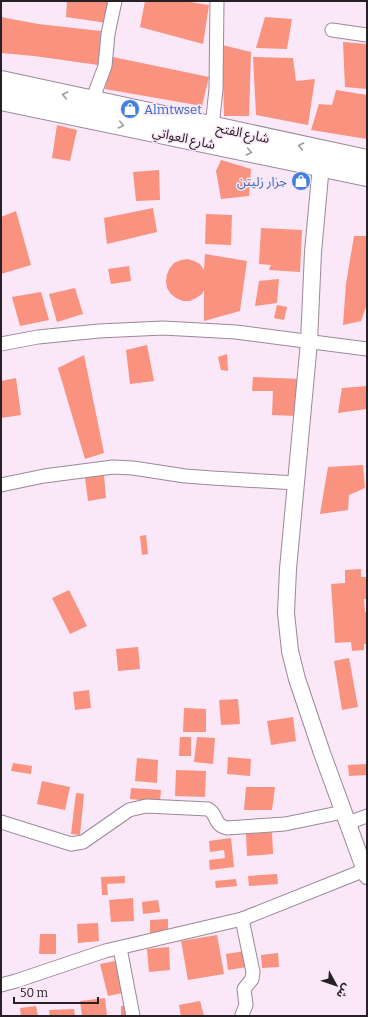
<svg xmlns="http://www.w3.org/2000/svg" width="368" height="1017" viewBox="0 0 368 1017" font-family="Bitter,'Noto Sans Arabic',serif">
<rect width="100%" height="100%" fill="#fae7f8"/>
<!-- building -->
<g fill="#f9927f">
<polygon points="67,1 110,1 107,23 66,17"/>
<polygon points="145,1 184,1 209,5 203,44 140,27"/>
<polygon points="1,17 38,24 101,31 98,65 34,56 1,53"/>
<polygon points="265,17 292,19 287,49 256,48"/>
<polygon points="343,42 367,44 367,89 345,87"/>
<polygon points="222,45 251,52 249,116 224,116"/>
<polygon points="113,57 209,77 202,106 105,89"/>
<polygon points="253,57 293,58 296,81 315,79 308,125 256,115"/>
<polygon points="336,90 367,95 367,139 311,130 319,104 332,105"/>
<polygon points="57,125 77,130 70,161 52,158"/>
<polygon points="221,160 251,169 249,196 221,199 216,171"/>
<polygon points="159,170 160,200 136,201 133,172"/>
<polygon points="153,208 157,232 107,244 104,218"/>
<polygon points="16,211 31,265 1,274 1,217"/>
<polygon points="206,214 232,215 231,245 205,244"/>
<polygon points="261,228 302,230 300,272 269,270 271,265 259,264"/>
<polygon points="354,236 367,236 367,304 361,321 343,325 346,284"/>
<polygon points="205,254 247,261 240,311 204,321 204,290 202,294 196,298 190,301 183,301 176,298 171,294 167,288 166,281 167,274 170,268 174,263 181,260 188,259 194,261 200,264 204,270"/>
<polygon points="129,266 131,281 111,284 108,269"/>
<polygon points="279,279 277,303 255,306 259,281"/>
<polygon points="75,288 83,314 57,322 49,294"/>
<polygon points="41,292 49,320 20,326 12,297"/>
<polygon points="277,305 287,307 284,320 274,318"/>
<polygon points="147,345 154,381 130,384 126,350"/>
<polygon points="227,354 228,371 221,370 218,357"/>
<polygon points="84,355 104,453 85,459 58,368"/>
<polygon points="253,377 299,379 297,416 272,415 273,391 252,391"/>
<polygon points="16,378 21,415 1,418 1,381"/>
<polygon points="367,386 367,409 338,413 342,388"/>
<polygon points="363,465 365,488 349,495 348,510 320,514 328,467"/>
<polygon points="104,475 106,498 88,501 85,478"/>
<polygon points="146,535 148,554 142,555 140,536"/>
<polygon points="361,569 361,577 367,577 367,599 364,599 365,612 367,612 367,644 364,644 364,650 352,651 351,642 335,643 331,584 345,583 345,570"/>
<polygon points="69,590 87,626 70,634 52,598"/>
<polygon points="138,647 140,669 118,671 116,649"/>
<polygon points="349,658 358,707 342,710 334,661"/>
<polygon points="89,690 91,708 75,710 73,692"/>
<polygon points="238,699 240,724 221,725 219,700"/>
<polygon points="184,708 206,709 206,732 183,732"/>
<polygon points="293,717 296,741 271,745 267,721"/>
<polygon points="180,737 191,737 191,756 179,756"/>
<polygon points="197,737 215,738 213,764 194,762"/>
<polygon points="228,757 251,759 250,776 227,774"/>
<polygon points="137,758 158,760 157,783 135,781"/>
<polygon points="13,763 32,766 31,774 11,771"/>
<polygon points="367,764 367,775 349,776 348,765"/>
<polygon points="176,770 206,771 205,797 175,796"/>
<polygon points="42,781 70,787 65,810 37,804"/>
<polygon points="246,787 275,787 272,810 244,810"/>
<polygon points="131,788 161,790 160,802 130,799"/>
<polygon points="76,793 84,794 80,835 71,834"/>
<polygon points="272,832 273,854 247,856 246,834"/>
<polygon points="231,838 234,867 210,870 209,860 225,858 224,850 210,852 209,841"/>
<polygon points="277,874 278,884 249,886 248,876"/>
<polygon points="125,876 125,883 107,884 108,895 102,895 101,877"/>
<polygon points="236,879 237,886 216,888 215,881"/>
<polygon points="133,898 134,921 111,922 109,900"/>
<polygon points="158,900 160,912 143,914 142,902"/>
<polygon points="168,919 168,933 150,933 150,920"/>
<polygon points="98,923 99,941 78,943 77,924"/>
<polygon points="40,934 56,934 56,954 39,954"/>
<polygon points="217,935 224,974 188,980 181,941"/>
<polygon points="169,947 170,970 149,972 147,949"/>
<polygon points="245,951 247,967 228,970 226,954"/>
<polygon points="278,953 279,967 262,968 261,955"/>
<polygon points="120,960 127,992 108,996 100,964"/>
<polygon points="105,998 107,1016 82,1016 80,1001"/>
<polygon points="200,1001 204,1016 181,1016 179,1005"/>
<polygon points="131,1005 131,1016 121,1016 121,1006"/>
<polygon points="36,1006 38,1016 21,1016 20,1008"/>
<polygon points="74,1009 75,1016 50,1016 49,1010"/>
</g>
<g fill="none" stroke-linecap="round" stroke-linejoin="round">
<!-- minor casing -->
<g stroke="#9a8998" stroke-width="15">
<g id="minor">
<polyline points="332,30 367,35"/>
<polyline points="90,109 92,101 105,66 108,34 115,1"/>
<polyline points="212,127 216,89 217,1"/>
<polyline points="1,344 38,337 99,331 163,328 236,332 367,349"/>
<polyline points="1,485 44,476 113,467 133,468 185,476 212,478 296,483"/>
<path d="M1 822 71 844 83 842 129 810 146 806 208 809C218 814 213 825 227 828L285 824 343 812"/>
<polyline points="348,823 367,816"/>
<polyline points="242,919 253,972 252,979 244,989 246,1005 242,1015 243,1016"/>
<polyline points="120,948 133,1016"/>
<polyline points="1,985 16,981 105,951 242,919 365,870"/>
</g>
</g>
<!-- tertiary casing -->
<g stroke="#9a8998" stroke-width="18">
<polyline id="tertiary" points="322,154 313,252 309,342 288,569 286,613 290,651 297,679 322,753 367,876"/>
</g>
<!-- primary casing -->
<g stroke="#9a8998" stroke-width="22">
<g id="primary">
<polyline points="1,81 367,160"/>
<polyline points="1,100 367,176"/>
</g>
</g>
<!-- minor -->
<use href="#minor" stroke="#fff" stroke-width="13"/>
<!-- tertiary -->
<use href="#tertiary" stroke="#fff" stroke-width="16"/>
<!-- primary -->
<use href="#primary" stroke="#fff" stroke-width="20"/>
</g>
<!-- one-way arrows -->
<defs><path id="oneway-chevron" d="M-2-3.5L2.5 0L-2 3.5" fill="none" stroke-width="1.6" stroke-linecap="round" stroke-linejoin="round"/></defs>
<g stroke="#9e9b9d">
<use href="#oneway-chevron" transform="translate(65 95) rotate(-168)"/>
<use href="#oneway-chevron" transform="translate(121 125) rotate(12)"/>
<use href="#oneway-chevron" transform="translate(301 146) rotate(-168)"/>
<use href="#oneway-chevron" transform="translate(249 152) rotate(12)"/>
</g>
<!-- icons -->
<defs>
<g id="shop-disc" transform="scale(1)"><circle r="9.5" fill="#3f7fe0" stroke="#fae7f8"/><path d="M-5-2.5h2.3a2.7 3.5 0 0 1 5.4 0H5L5.5 6h-11ZM-1.5-2.5h3a1.5 2.3 0 0 0-3 0Z" fill="#fff"/></g>
</defs>
<g fill-rule="evenodd">
<use href="#shop-disc" x="130" y="109"/>
<use href="#shop-disc" x="301" y="181"/>
</g>
<g text-anchor="middle" dominant-baseline="central" stroke-width="3" stroke-linejoin="round" paint-order="stroke">
<!-- shop labels -->
<g font-size="13" fill="#366cbe" stroke="#fae7f8" text-anchor="start">
<text x="144" y="109">Almtwset</text>
<text x="287" y="181" text-anchor="end">جزار زليتن</text>
</g>
<!-- street labels -->
<g font-size="13" fill="#272026" stroke="#fae7f8">
<text transform="translate(243 133) rotate(12)">شارع الفتح</text>
<text transform="translate(184 138) rotate(12)">شارع العواتي</text>
</g>
</g>
<!-- border -->
<rect width="368" height="1017" fill="none" stroke="#272026" stroke-width="4"/>
<!-- north arrow -->
<g transform="translate(336 985) rotate(130)" stroke="#fae7f8" stroke-width="3" paint-order="stroke">
<path d="M0-3L7 15L0 10L-7 15Z" fill="#272026"/>
<text y="-6" font-size="11" font-weight="bold" text-anchor="middle" fill="#272026">ش</text>
</g>
<!-- scale -->
<path d="M14 997v6h84v-6" fill="none" stroke="#272026" stroke-width="2"/>
<text x="20" y="997" font-size="12" fill="#272026" stroke="#fae7f8" stroke-width="3" paint-order="stroke">50 m</text>
</svg>
